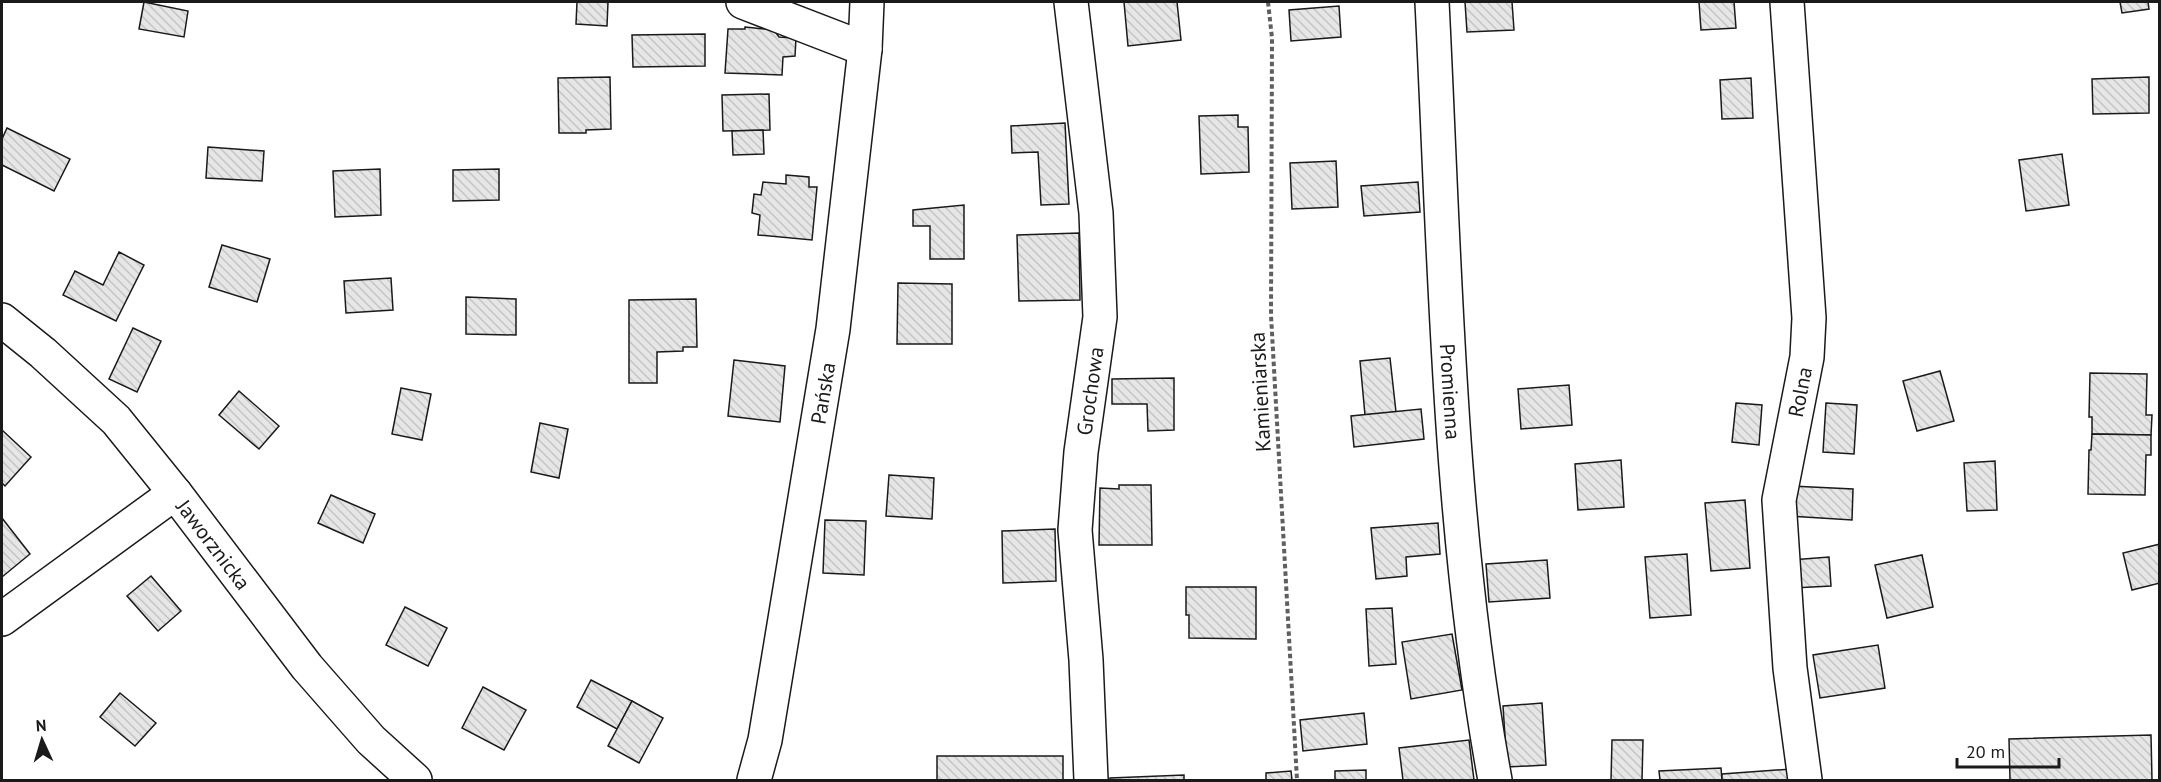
<svg xmlns="http://www.w3.org/2000/svg" width="2161" height="782" viewBox="0 0 2161 782" font-family="'PT Sans',sans-serif">
<defs>
<pattern id="building-back-hatch" width="6" height="6" patternUnits="userSpaceOnUse" patternTransform="scale(1.5)"><rect width="6" height="6" fill="#e6e6e6"/><path d="M-1 5l2 2M0 0l6 6M5-1l2 2" fill="none" stroke="#c5c5c5"/></pattern>
</defs>
<rect width="100%" height="100%" fill="#fff"/>
<!-- building -->
<g fill="url(#building-back-hatch)" stroke="#1a1a1a" stroke-width="1.5">
<polygon points="144,2 188,11 184,37 139,29"/>
<polygon points="577,2 608,2 607,26 576,24"/>
<polygon points="1124,2 1177,2 1181,40 1128,46"/>
<polygon points="1465,2 1512,2 1514,30 1467,32"/>
<polygon points="1699,2 1734,2 1736,28 1701,30"/>
<polygon points="2120,2 2148,2 2149,9 2122,13"/>
<polygon points="1339,6 1341,37 1291,41 1289,10"/>
<polygon points="745,27 774,30 779,37 796,38 795,56 783,57 782,75 725,73 728,29 745,29"/>
<polygon points="705,34 705,66 633,67 632,35"/>
<polygon points="610,77 611,129 586,130 586,133 559,133 558,78"/>
<polygon points="2149,77 2149,113 2093,114 2092,79"/>
<polygon points="1751,78 1753,118 1722,119 1720,80"/>
<polygon points="769,94 770,130 723,131 722,95"/>
<polygon points="1238,115 1238,127 1248,127 1249,172 1201,174 1199,116"/>
<polygon points="1065,123 1069,204 1041,205 1038,152 1012,153 1011,126"/>
<polygon points="7,128 70,159 54,191 2,165 2,139"/>
<polygon points="763,130 764,154 733,155 732,131"/>
<polygon points="208,147 264,151 262,181 206,178"/>
<polygon points="2062,154 2069,205 2026,211 2019,160"/>
<polygon points="1336,161 1338,207 1292,209 1290,163"/>
<polygon points="380,169 381,215 335,217 333,171"/>
<polygon points="499,169 499,200 453,201 453,170"/>
<polygon points="786,175 809,177 809,187 817,187 812,240 758,235 760,215 752,213 754,194 761,195 763,182 786,184"/>
<polygon points="1418,182 1420,212 1364,216 1361,186"/>
<polygon points="964,205 964,259 930,259 930,226 913,226 913,210"/>
<polygon points="1079,233 1080,300 1019,301 1017,235"/>
<polygon points="222,245 270,259 257,302 209,287"/>
<polygon points="119,252 144,265 116,321 63,295 75,271 103,285"/>
<polygon points="391,278 393,310 346,313 344,281"/>
<polygon points="898,283 952,284 952,344 897,344"/>
<polygon points="466,297 516,299 516,335 466,334"/>
<polygon points="696,299 697,347 683,347 683,351 657,352 657,383 629,383 629,300"/>
<polygon points="133,328 161,341 137,392 109,379"/>
<polygon points="1390,358 1396,412 1365,415 1360,361"/>
<polygon points="734,360 785,366 780,422 728,416"/>
<polygon points="1940,371 1954,421 1917,431 1903,381"/>
<polygon points="2090,373 2147,374 2146,415 2152,415 2151,435 2092,434 2092,417 2089,417"/>
<polygon points="1174,378 1174,430 1148,431 1147,404 1112,404 1112,379"/>
<polygon points="1569,385 1572,425 1521,429 1518,389"/>
<polygon points="401,388 431,394 422,440 392,434"/>
<polygon points="239,391 279,426 259,449 219,415"/>
<polygon points="1736,403 1762,405 1759,445 1732,442"/>
<polygon points="1826,403 1857,405 1854,454 1823,452"/>
<polygon points="1421,409 1424,439 1354,447 1351,416"/>
<polygon points="540,423 568,429 559,478 531,472"/>
<polygon points="2,430 31,457 5,486 2,483"/>
<polygon points="2092,434 2151,435 2151,455 2146,455 2145,495 2088,494 2089,450 2091,450"/>
<polygon points="1621,460 1624,507 1578,510 1575,464"/>
<polygon points="1995,461 1997,510 1967,511 1964,463"/>
<polygon points="889,475 934,478 932,519 886,516"/>
<polygon points="1119,485 1151,485 1152,545 1099,545 1100,488 1119,489"/>
<polygon points="1791,486 1853,489 1852,520 1789,516"/>
<polygon points="331,495 375,514 363,543 318,523"/>
<polygon points="1745,500 1750,568 1711,571 1705,503"/>
<polygon points="2,518 30,554 2,577"/>
<polygon points="825,520 866,521 864,575 823,573"/>
<polygon points="1438,523 1440,554 1406,557 1407,576 1376,579 1371,528"/>
<polygon points="1055,529 1056,581 1003,583 1002,531"/>
<polygon points="2160,544 2160,583 2132,590 2123,553"/>
<polygon points="1687,554 1691,615 1650,618 1645,557"/>
<polygon points="1922,555 1933,607 1887,618 1875,565"/>
<polygon points="1829,557 1831,586 1793,588 1791,560"/>
<polygon points="1547,560 1550,598 1489,602 1486,564"/>
<polygon points="151,576 181,611 158,631 127,596"/>
<polygon points="1186,587 1256,587 1256,639 1189,638 1189,615 1186,615"/>
<polygon points="405,607 447,628 428,666 386,645"/>
<polygon points="1392,608 1396,664 1369,666 1366,609"/>
<polygon points="1452,634 1462,690 1411,699 1402,642"/>
<polygon points="1878,645 1885,688 1820,698 1813,655"/>
<polygon points="591,680 632,701 617,729 577,707"/>
<polygon points="483,687 526,710 504,750 462,728"/>
<polygon points="120,693 156,723 135,746 100,717"/>
<polygon points="632,701 663,718 639,763 608,746"/>
<polygon points="1542,703 1546,765 1507,767 1503,706"/>
<polygon points="1364,713 1367,744 1303,751 1300,720"/>
<polygon points="2151,735 2152,780 2010,780 2009,739"/>
<polygon points="1469,740 1474,780 1403,780 1399,748"/>
<polygon points="1612,740 1643,740 1642,780 1611,780"/>
<rect x="937" y="756" width="126" height="24"/>
<polygon points="1721,768 1722,780 1660,780 1659,771"/>
<polygon points="1792,769 1793,780 1722,780 1722,774"/>
<polygon points="1366,770 1366,780 1335,780 1335,771"/>
<polygon points="1291,771 1292,780 1266,780 1266,773"/>
<polygon points="1184,775 1184,780 1110,780 1110,778"/>
</g>
<g fill="none" stroke-linecap="round" stroke-linejoin="round">
<!-- minor casing -->
<g stroke="#1a1a1a" stroke-width="36">
<g id="minor">
<polyline points="743,2 865,49"/>
<polyline points="1071,2 1096,213 1100,317 1081,452 1075,530 1086,660 1091,780"/>
<path id="s1" d="M1432 2C1445 261 1448 524 1495 780"/>
<polyline points="1787,2 1809,318 1807,357 1779,500 1790,668 1805,780"/>
<path id="s2" d="M2 320 43 353 116 420 175 493 307 667 371 740 415 780"/>
<polyline points="2,619 175,493"/>
<path id="s3" d="M754 780 765 740 833 329 865 49 867 2"/>
</g>
</g>
<!-- path -->
<polyline stroke="#5f5f5f" stroke-width="4" stroke-dasharray="4.5 3" stroke-linecap="butt" points="1268,2 1272,38 1271,315 1297,780"/>
<!-- minor -->
<use href="#minor" stroke="#fff" stroke-width="33"/>
</g>
<g text-anchor="middle" dominant-baseline="central" stroke-width="4.5" stroke-linejoin="round" paint-order="stroke">
<!-- street labels -->
<g font-size="21" fill="#1a1a1a" stroke="#fff">
<text transform="translate(1090 391) rotate(-82)">Grochowa</text>
<text transform="translate(1260 392) rotate(-93)">Kamieniarska</text>
<text stroke="none"><textPath href="#s1" startOffset="390">Promienna</textPath></text>
<text transform="translate(1800 392) rotate(-79)">Rolna</text>
<text stroke="none"><textPath href="#s3" startOffset="393">Pańska</textPath></text>
<text stroke="none"><textPath href="#s2" startOffset="310">Jaworznicka</textPath></text>
</g>
</g>
<!-- border -->
<rect width="2161" height="782" fill="none" stroke="#1a1a1a" stroke-width="6"/>
<!-- north arrow -->
<g transform="translate(42 740) rotate(356)" stroke="#ffffff" stroke-width="4.5" paint-order="stroke">
<path d="M0-4.5L10 22L0 15L-10 22Z" fill="#1a1a1a"/>
<text y="-9" font-size="16" font-weight="bold" text-anchor="middle" fill="#1a1a1a">N</text>
</g>
<!-- scale -->
<path d="M1957 758v9h102v-9" fill="none" stroke="#1a1a1a" stroke-width="3"/>
<text x="1966" y="758" font-size="18" fill="#1a1a1a" stroke="#ffffff" stroke-width="4.5" paint-order="stroke">20 m</text>
</svg>
